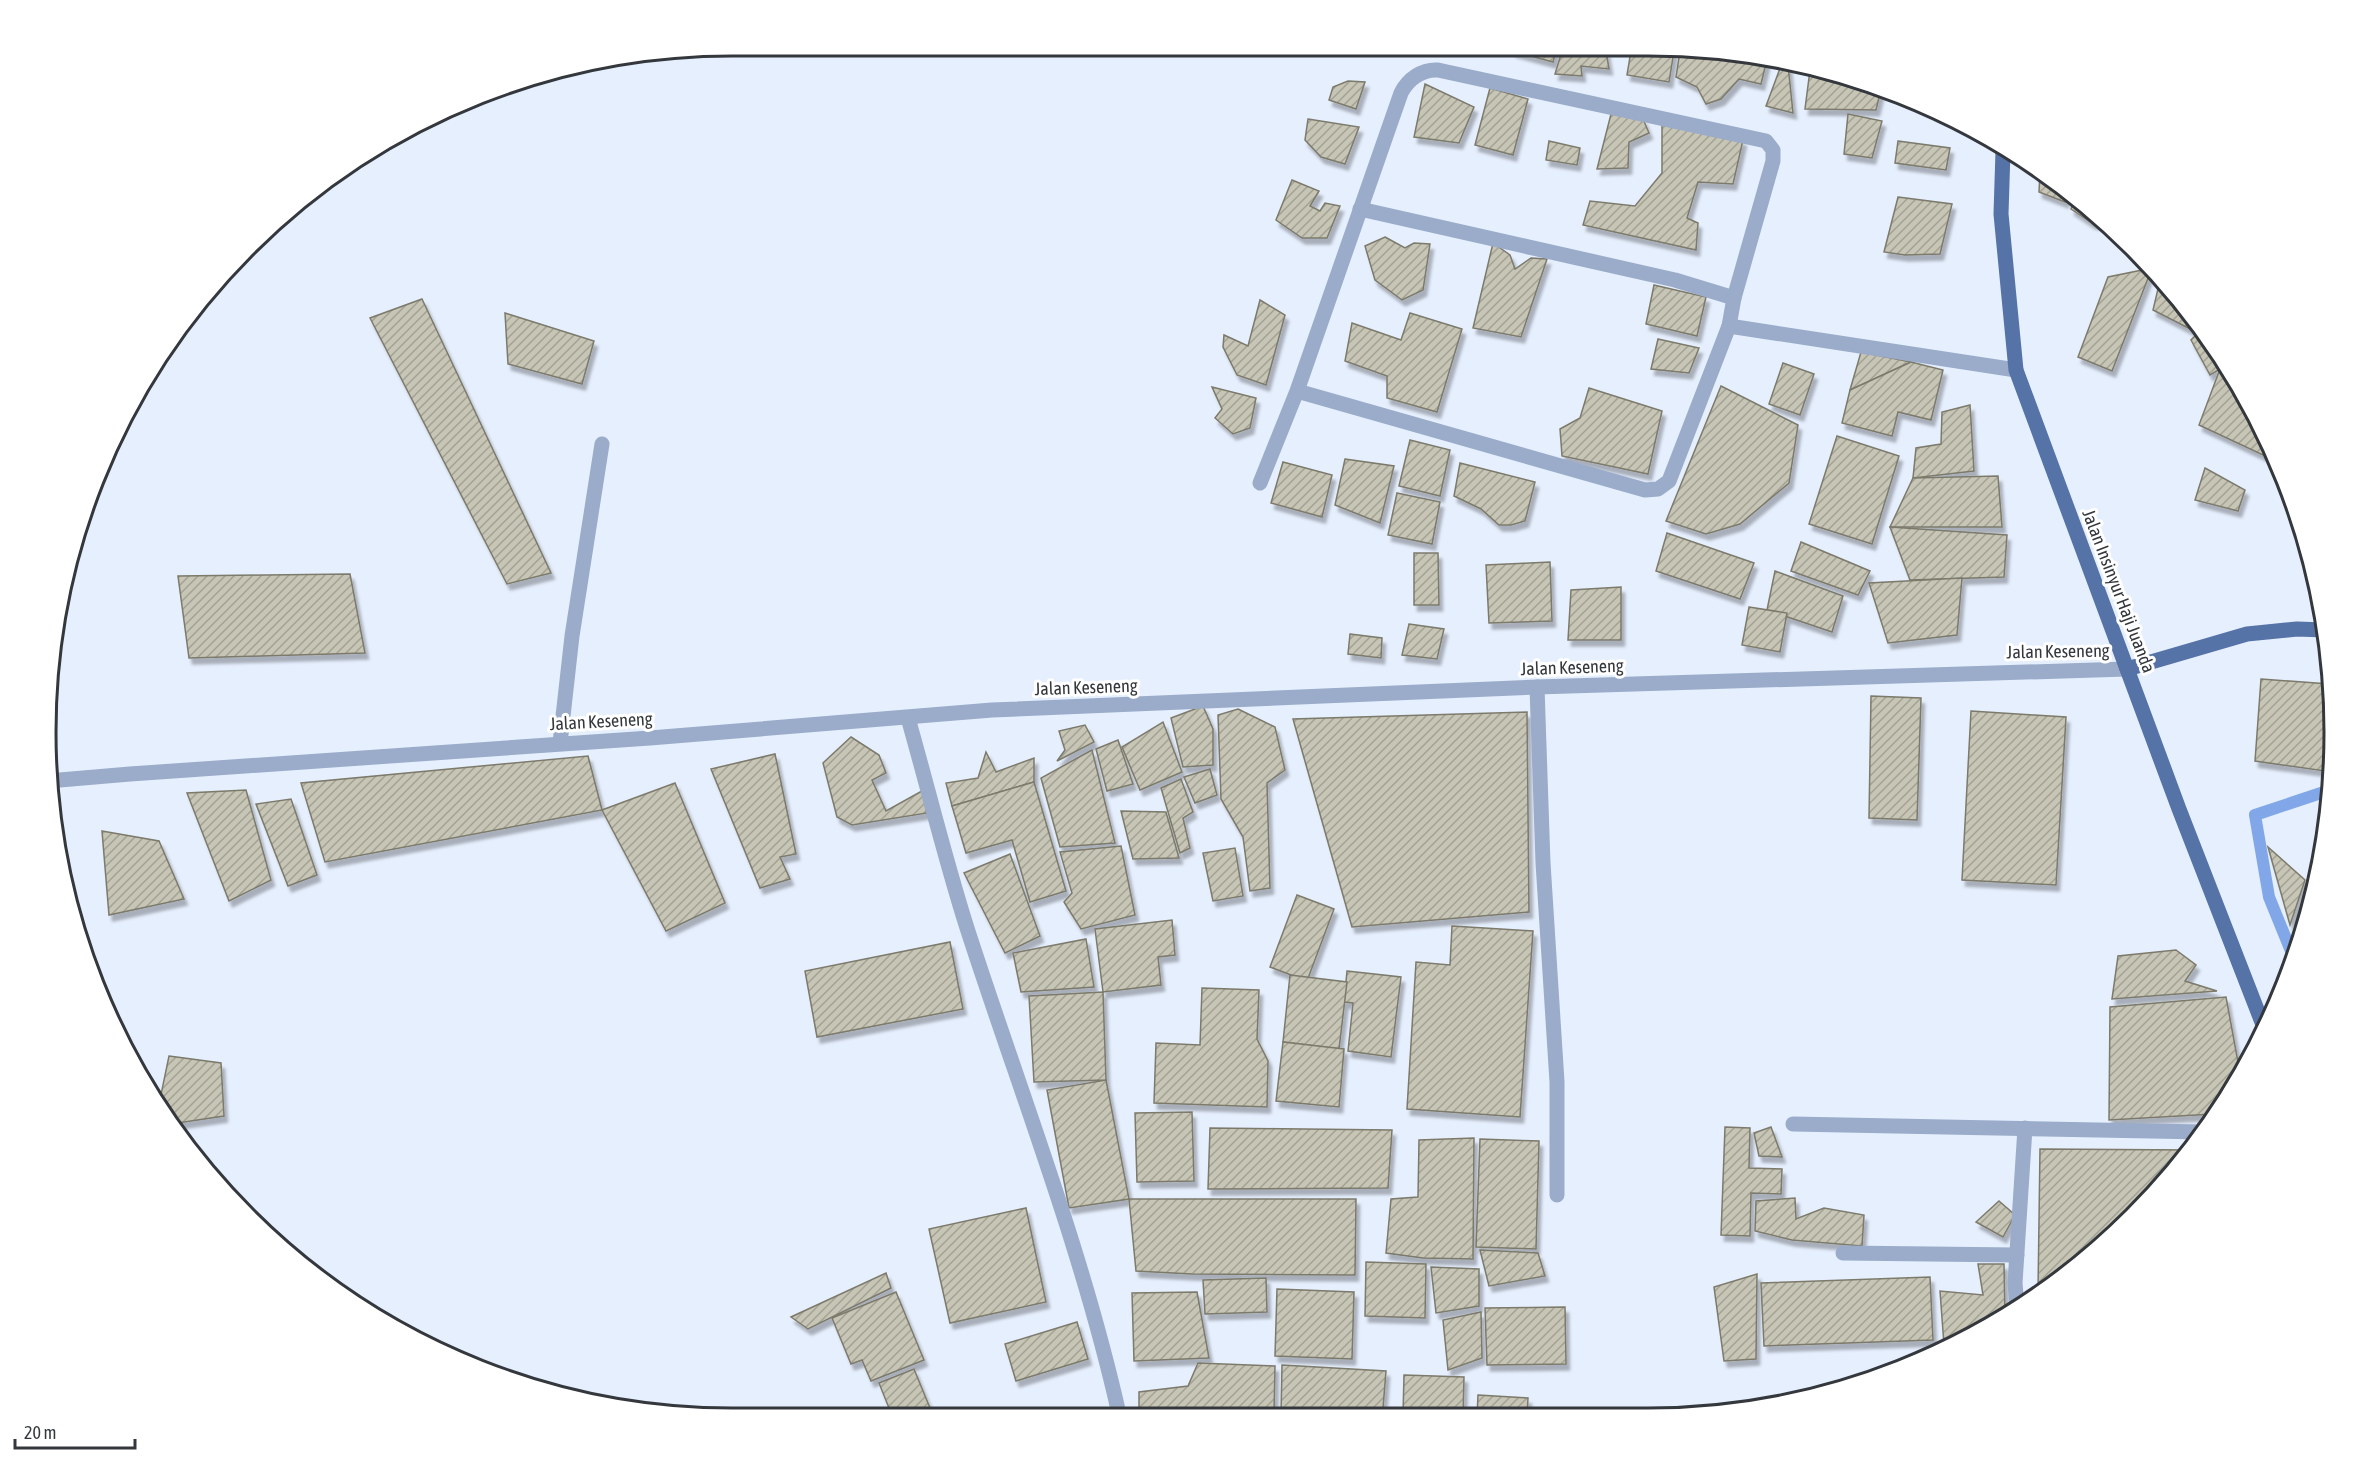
<svg xmlns="http://www.w3.org/2000/svg" width="2379" height="1463" viewBox="0 0 2379 1463" font-family="'Asap Condensed',sans-serif">
<defs>
<pattern id="building-hatch" width="6" height="6" patternUnits="userSpaceOnUse" patternTransform="scale(1.5)"><rect width="6" height="6" fill="#c7c5b5"/><path d="M-1 1l2-2M0 6l6-6M5 7l2-2" fill="none" stroke="#a2a194"/></pattern>
<filter id="shadow"><feDropShadow dx="3.5" dy="6" stdDeviation="1.5" flood-color="#0004"/></filter>
</defs>
<rect width="100%" height="100%" fill="#e6effe"/>
<g fill="none" stroke-linecap="round" stroke-linejoin="round">
<!-- stream -->
<polyline stroke="#81a7e9" stroke-width="12" points="2293,956 2269,897 2255,815 2330,790"/>
</g>
<!-- building -->
<g fill="url(#building-hatch)" stroke="#7c7a6b" stroke-width="1.5" filter="url(#shadow)">
<polygon points="1512,51 1556,51 1553,62"/>
<polygon points="1562,51 1606,51 1609,69 1581,66 1582,76 1555,74"/>
<polygon points="1631,51 1674,51 1669,82 1627,75"/>
<polygon points="1680,51 1737,51 1767,59 1761,84 1739,79 1721,99 1706,104 1697,87 1676,77"/>
<polygon points="1782,63 1788,65 1793,113 1766,106"/>
<polygon points="1810,70 1881,89 1876,110 1805,109"/>
<polygon points="1348,81 1365,82 1356,109 1329,100 1333,87"/>
<polygon points="1425,84 1474,107 1459,143 1414,137"/>
<polygon points="1490,88 1528,99 1513,155 1475,145"/>
<polygon points="1611,114 1643,119 1649,133 1629,142 1628,168 1597,169"/>
<polygon points="1848,114 1882,121 1872,158 1844,154"/>
<polygon points="1308,119 1359,127 1345,164 1321,157 1305,140"/>
<polygon points="1662,123 1743,140 1733,184 1698,182 1687,218 1698,223 1696,250 1583,225 1590,201 1635,206 1662,173"/>
<polygon points="1549,141 1580,148 1577,165 1546,160"/>
<polygon points="1898,141 1950,148 1946,170 1895,163"/>
<polygon points="2040,172 2068,189 2065,202 2039,192"/>
<polygon points="1292,180 1319,191 1310,206 1320,211 1325,203 1340,206 1327,238 1302,238 1276,220"/>
<polygon points="2075,196 2105,224 2092,223 2071,209"/>
<polygon points="1898,197 1952,204 1940,254 1905,255 1884,252"/>
<polygon points="1385,237 1405,248 1414,243 1430,244 1423,290 1402,300 1375,280 1365,246"/>
<polygon points="1493,243 1510,255 1515,269 1531,258 1547,259 1521,337 1473,328"/>
<polygon points="2152,268 2112,371 2078,357 2108,277"/>
<polygon points="2161,276 2242,388 2267,444 2263,455 2199,425 2220,369 2210,375 2191,340 2198,333 2153,310"/>
<polygon points="1654,285 1706,297 1697,336 1646,324"/>
<polygon points="422,299 551,573 507,584 370,318"/>
<polygon points="1260,300 1285,315 1266,385 1237,375 1223,347 1224,335 1248,346"/>
<polygon points="505,313 594,341 582,384 508,364"/>
<polygon points="1410,313 1462,329 1437,412 1387,398 1387,376 1345,361 1352,323 1401,340"/>
<polygon points="1658,339 1699,348 1689,373 1651,369"/>
<polygon points="1861,352 1911,362 1850,390"/>
<polygon points="1911,362 1943,370 1931,420 1898,412 1892,436 1842,423 1850,390"/>
<polygon points="1783,363 1814,374 1800,415 1769,404"/>
<polygon points="1721,386 1798,425 1789,483 1740,524 1706,534 1666,521"/>
<polygon points="1212,387 1256,398 1250,428 1233,434 1215,418 1222,409"/>
<polygon points="1589,388 1662,411 1648,474 1562,456 1560,429 1580,418"/>
<polygon points="1970,405 1974,471 1913,478 1916,448 1941,444 1942,412"/>
<polygon points="1837,436 1899,456 1872,544 1809,524"/>
<polygon points="1410,440 1450,450 1440,496 1399,486"/>
<polygon points="1345,459 1394,466 1380,523 1335,505"/>
<polygon points="1283,462 1332,475 1322,517 1271,503"/>
<polygon points="1460,463 1535,482 1525,521 1511,525 1499,525 1481,509 1454,496"/>
<polygon points="2205,468 2245,490 2238,511 2195,500"/>
<polygon points="1998,476 2002,527 1890,527 1913,478"/>
<polygon points="1397,493 1440,502 1432,544 1388,535"/>
<polygon points="1890,527 2007,535 2004,577 1910,580"/>
<polygon points="1667,533 1754,563 1740,599 1656,571"/>
<polygon points="1801,542 1870,571 1858,595 1791,571"/>
<polygon points="1414,553 1438,553 1439,605 1414,605"/>
<polygon points="1550,562 1552,621 1489,623 1486,565"/>
<polygon points="1775,571 1843,596 1832,632 1767,610"/>
<polygon points="350,574 365,653 189,658 178,576"/>
<polygon points="1962,578 1957,635 1888,643 1869,583"/>
<polygon points="1621,587 1621,640 1568,640 1571,590"/>
<polygon points="1749,607 1787,613 1780,652 1742,645"/>
<polygon points="1409,624 1444,629 1437,659 1402,655"/>
<polygon points="1350,634 1382,638 1381,658 1348,654"/>
<polygon points="2261,679 2329,684 2332,772 2255,761"/>
<polygon points="1871,696 1921,698 1917,820 1869,818"/>
<polygon points="1203,706 1213,729 1213,765 1183,767 1171,718"/>
<polygon points="1238,709 1275,727 1285,770 1267,783 1270,888 1250,891 1243,837 1221,799 1218,715"/>
<polygon points="1971,711 2066,717 2056,885 1962,880"/>
<polygon points="1527,712 1529,912 1352,927 1293,719"/>
<polygon points="1163,722 1182,772 1140,790 1122,747"/>
<polygon points="1085,725 1094,742 1057,761 1065,750 1059,731"/>
<polygon points="851,737 879,755 886,773 872,780 886,811 922,791 927,813 852,825 837,817 823,763"/>
<polygon points="1118,740 1133,784 1107,791 1096,749"/>
<polygon points="1092,750 1115,843 1060,847 1041,778"/>
<polygon points="986,752 996,772 1034,758 1034,782 952,806 946,783 978,778"/>
<polygon points="775,754 796,854 780,857 790,879 760,888 711,769"/>
<polygon points="588,756 602,810 325,862 301,783"/>
<polygon points="1210,769 1217,795 1195,803 1184,777"/>
<polygon points="1181,779 1193,812 1183,818 1190,848 1180,853 1161,788"/>
<polygon points="1034,782 1066,891 1030,902 1012,840 966,853 952,806"/>
<polygon points="675,783 725,903 666,931 602,810"/>
<polygon points="246,790 271,880 229,901 187,793"/>
<polygon points="291,799 317,875 288,886 256,804"/>
<polygon points="1121,811 1166,812 1179,858 1133,859"/>
<polygon points="102,831 159,841 184,899 109,915"/>
<polygon points="1121,846 1135,915 1081,929 1064,902 1072,893 1060,852"/>
<polygon points="2268,847 2305,880 2290,925"/>
<polygon points="1235,848 1243,896 1213,901 1203,853"/>
<polygon points="1010,854 1040,936 1005,953 964,873"/>
<polygon points="1297,895 1334,909 1307,981 1270,967"/>
<polygon points="1172,920 1175,955 1158,957 1161,985 1103,992 1095,929"/>
<polygon points="1452,926 1533,931 1520,1117 1407,1109 1416,962 1450,965"/>
<polygon points="1086,939 1094,987 1021,992 1013,953"/>
<polygon points="950,942 963,1009 817,1037 805,971"/>
<polygon points="2176,950 2196,965 2185,981 2217,991 2112,999 2118,956"/>
<polygon points="1347,971 1401,977 1391,1057 1348,1051 1353,1003 1344,1002"/>
<polygon points="1290,975 1347,982 1339,1049 1283,1042"/>
<polygon points="1202,988 1259,990 1257,1039 1268,1061 1267,1107 1154,1103 1156,1043 1200,1045"/>
<polygon points="1103,992 1106,1080 1034,1082 1029,996"/>
<polygon points="2226,997 2240,1073 2214,1114 2109,1120 2110,1007"/>
<polygon points="1283,1042 1344,1049 1339,1107 1276,1101"/>
<polygon points="169,1056 221,1063 224,1116 171,1124 159,1104"/>
<polygon points="1106,1080 1129,1199 1069,1208 1047,1090"/>
<polygon points="1192,1112 1194,1181 1137,1182 1135,1113"/>
<polygon points="1725,1127 1750,1128 1749,1168 1782,1169 1781,1194 1751,1193 1750,1236 1721,1235"/>
<polygon points="1771,1127 1782,1157 1759,1156 1754,1133"/>
<polygon points="1210,1128 1392,1130 1388,1188 1208,1189"/>
<polygon points="1474,1138 1473,1259 1423,1258 1386,1253 1391,1199 1418,1197 1419,1140"/>
<polygon points="1480,1139 1539,1141 1536,1249 1476,1247"/>
<polygon points="2040,1149 2191,1150 2100,1247 2038,1292"/>
<polygon points="1795,1198 1796,1219 1824,1208 1864,1215 1862,1246 1792,1240 1755,1231 1756,1201"/>
<polygon points="1129,1199 1356,1199 1355,1275 1192,1274 1136,1271"/>
<polygon points="1999,1201 2015,1215 2003,1237 1976,1222"/>
<polygon points="1026,1208 1046,1302 950,1323 929,1229"/>
<polygon points="1480,1250 1538,1253 1545,1276 1489,1286"/>
<polygon points="1366,1262 1426,1264 1425,1318 1365,1316"/>
<polygon points="1978,1264 2004,1264 2005,1316 1990,1326 1944,1345 1940,1291 1983,1295"/>
<polygon points="1431,1267 1479,1269 1479,1306 1436,1313"/>
<polygon points="886,1273 891,1288 808,1329 791,1317"/>
<polygon points="1757,1274 1756,1359 1724,1361 1714,1287"/>
<polygon points="1930,1277 1933,1340 1764,1346 1761,1283"/>
<polygon points="1266,1278 1267,1312 1205,1314 1203,1280"/>
<polygon points="1277,1289 1354,1292 1352,1359 1275,1356"/>
<polygon points="896,1292 924,1360 871,1381 862,1360 851,1364 832,1318"/>
<polygon points="1197,1292 1209,1358 1134,1361 1132,1293"/>
<polygon points="1565,1307 1566,1364 1487,1365 1485,1308"/>
<polygon points="1481,1312 1482,1358 1448,1370 1443,1320"/>
<polygon points="1077,1322 1088,1359 1016,1381 1005,1344"/>
<polygon points="1198,1363 1275,1366 1274,1415 1139,1409 1139,1392 1188,1386"/>
<polygon points="1282,1365 1386,1371 1383,1408 1281,1415"/>
<polygon points="914,1369 930,1408 916,1413 891,1413 879,1383"/>
<polygon points="1404,1375 1464,1377 1463,1416 1403,1415"/>
<polygon points="1478,1395 1528,1398 1527,1416 1477,1416"/>
</g>
<g fill="none" stroke-linecap="round" stroke-linejoin="round">
<!-- minor -->
<g stroke="#9aacc9" stroke-width="15">
<polyline points="1360,209 1675,280 1734,298"/>
<polyline points="1729,326 2016,370"/>
<path d="M1260 483 1297 391 1401 93C1408 79 1422 69 1438 70L1766 141 1773 150V161L1734 298 1729 326 1669 481 1658 489 1645 490 1297 391"/>
<polyline points="1537,687 1543,863 1557,1082 1557,1195"/>
<path d="M908 718C928 788 945 859 967 928 1019 1089 1082 1249 1119 1414"/>
<polyline points="560,743 572,636 602,444"/>
<polyline points="48,781 130,774 650,738 992,710 1537,687 2127,669"/>
<polyline points="1793,1124 2203,1132"/>
<polyline points="1843,1253 2017,1255"/>
<polyline points="2017,1307 2015,1283 2025,1128"/>
</g>
<!-- major -->
<g stroke="#5573a7" stroke-width="15">
<polyline points="2003,151 2001,214 2016,370 2179,809 2265,1030"/>
<polyline points="2127,669 2247,634 2297,629 2325,630"/>
</g>
</g>
<g text-anchor="middle" dominant-baseline="central" stroke-width="6" stroke-linejoin="round" paint-order="stroke">
<!-- street labels -->
<g font-size="18" fill="#34383d" stroke="#fff">
<text transform="translate(2119 591) rotate(69)">Jalan Insinyur Haji Juanda</text>
<text transform="translate(2058 651) rotate(-1)">Jalan Keseneng</text>
<text transform="translate(1572 667) rotate(-2)">Jalan Keseneng</text>
<text transform="translate(1086 687) rotate(-2)">Jalan Keseneng</text>
<text transform="translate(601 721) rotate(-3)">Jalan Keseneng</text>
</g>
</g>
<!-- crop -->
<path d="M0 0H2379V1463H0ZM732 56H1648A676 676 0 0 1 2324 732V732A676 676 0 0 1 1648 1408H732A676 676 0 0 1 56 732V732A676 676 0 0 1 732 56Z" fill="#fff" fill-rule="evenodd"/>
<path fill="none" stroke="#34383d" stroke-width="3" d="M732 56H1648A676 676 0 0 1 2324 732V732A676 676 0 0 1 1648 1408H732A676 676 0 0 1 56 732V732A676 676 0 0 1 732 56Z"/>
<!-- scale -->
<path d="M15 1439v9h120v-9" fill="none" stroke="#34383d" stroke-width="3"/>
<text x="24" y="1439" font-size="18" fill="#34383d" stroke="#ffffff" stroke-width="4.5" paint-order="stroke">20 m</text>
</svg>
